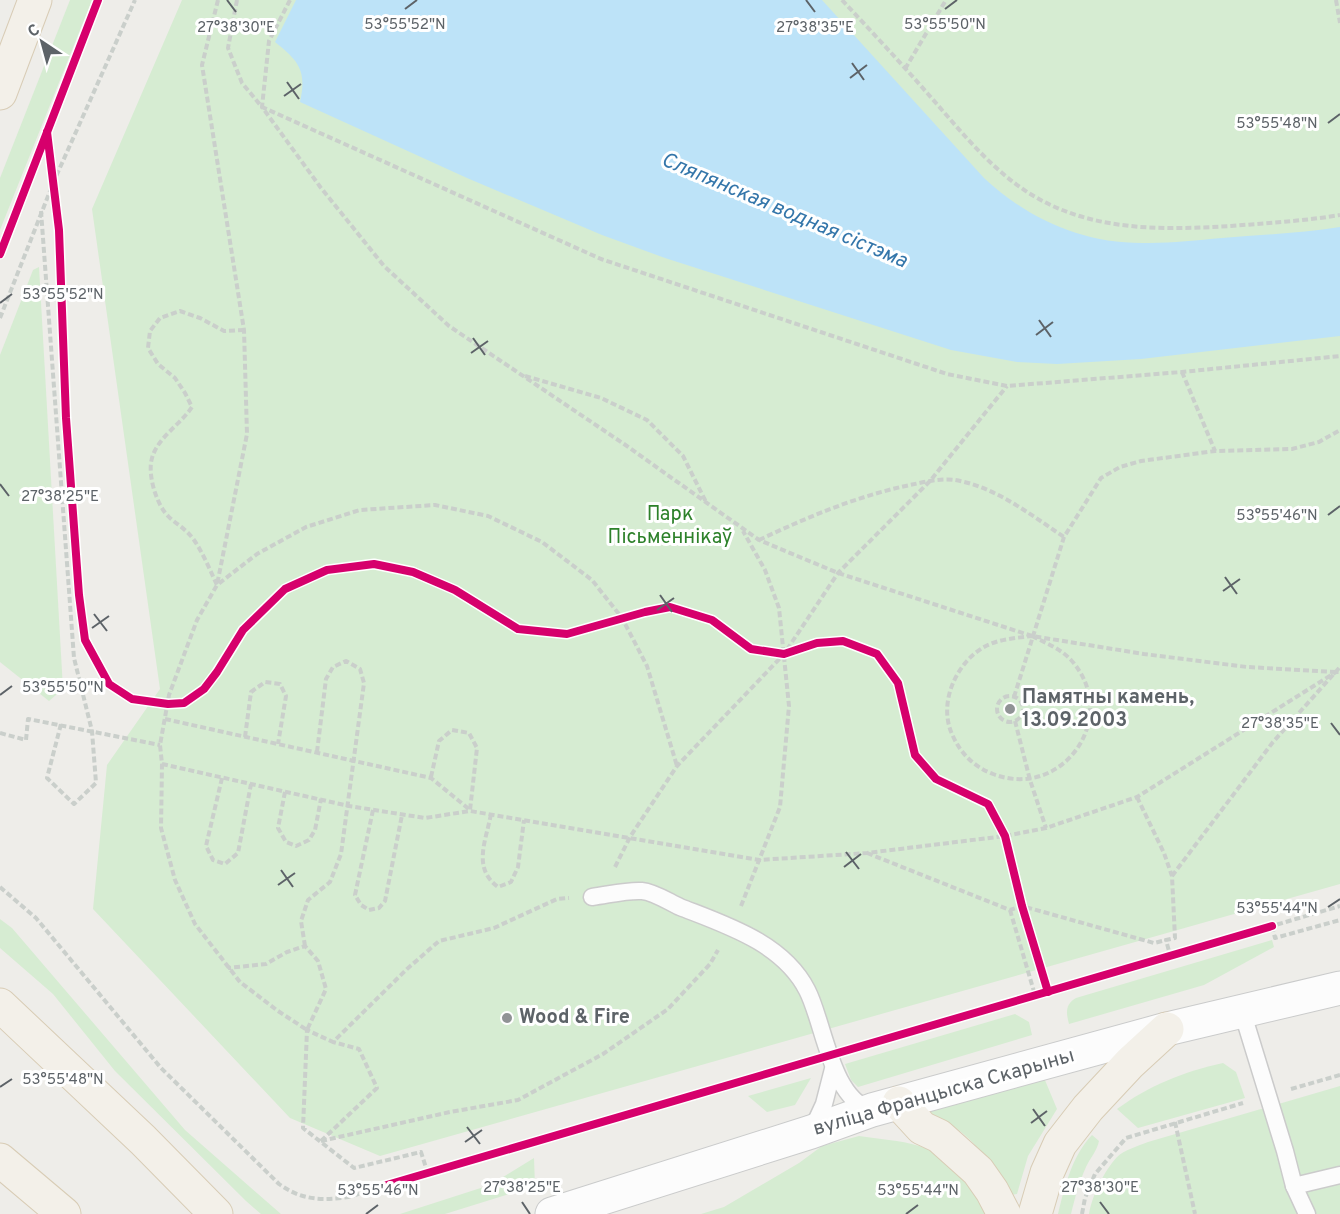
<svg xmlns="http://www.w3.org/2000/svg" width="1340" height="1214" viewBox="0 0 1340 1214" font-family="Overpass,sans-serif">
<rect width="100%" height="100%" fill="#eeede9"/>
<!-- green -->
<g fill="#d6ecd2">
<polygon points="70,0 92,0 0,230 0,178"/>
<polygon points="182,0 1340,0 1340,884 380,1156 290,1118 93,909 107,765 160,689 92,209"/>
<polygon points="39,267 63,689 49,701 0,662 0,355 33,270"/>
<polygon points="0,919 12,928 185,1130 281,1214 261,1214 246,1201 115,1071 53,994 0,948"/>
<path d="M1272 940 1274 947 1204 985 1069 1024C1066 1013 1065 1004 1076 998Z"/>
<polygon points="1015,1014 1029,1022 1032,1035 858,1087 851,1080 845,1064"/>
<path d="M1223 1063 1236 1072 1245 1098 1138 1128 1117 1109C1150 1085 1183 1072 1223 1063Z"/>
<path d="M1042 1073 1057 1109 1028 1156 1017 1194 1010 1195C985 1153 969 1130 923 1110Z"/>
<polygon points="811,1078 795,1105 767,1112 748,1096"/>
<path d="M1340 1086V1214H1089C1092 1196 1104 1171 1117 1157 1124 1150 1138 1146 1148 1142Z"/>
<path d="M1092 1135 1099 1141C1097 1151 1090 1158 1086 1167 1079 1182 1075 1198 1071 1214H1058C1065 1186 1072 1156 1092 1135Z"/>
<path d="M859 1136C878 1139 900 1140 919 1146 950 1156 974 1184 985 1214H701L724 1207 799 1163 822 1146Z"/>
<polygon points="534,1158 535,1186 445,1214 400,1214 490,1185"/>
</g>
<!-- water -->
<path fill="#bde3f8" d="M296 0H822L984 178C1029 220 1086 245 1149 243 1173 243 1198 240 1222 238 1261 235 1301 233 1340 227V336L1141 359 1057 364 1017 362 951 350 665 258 602 235 467 178 300 102C307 71 299 61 275 42Z"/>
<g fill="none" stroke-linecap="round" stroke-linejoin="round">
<!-- lane casing -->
<g stroke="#cbcbcb" stroke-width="19">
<g id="lane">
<path d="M592 897C608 895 626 890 642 891 654 892 669 902 680 907 726 925 783 943 807 990 824 1022 831 1100 872 1110"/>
<polyline points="1242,1011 1285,1151 1294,1186 1340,1175"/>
<polyline points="812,1130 824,1104 833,1069"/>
<polyline points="1294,1186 1307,1214"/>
</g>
</g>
<!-- secondary casing -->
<g stroke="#cacbcb" stroke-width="35">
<polyline id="secondary" points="552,1214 811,1132 872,1110 1167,1029 1340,988"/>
</g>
<!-- primary casing -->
<g stroke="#d8ccb5" stroke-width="35">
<g id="primary">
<polyline points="0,93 35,0"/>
<polyline points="0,1005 143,1140 216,1214"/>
<polyline points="899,1103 922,1128 939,1136 978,1171 992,1191 1004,1214"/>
<polyline points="0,1160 64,1214"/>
<polyline points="1035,1214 1047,1173 1060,1144 1088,1108 1130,1063 1167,1029"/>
</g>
</g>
<!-- path -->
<g stroke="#cacfcb" stroke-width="4" stroke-dasharray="6 3" stroke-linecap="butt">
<polyline points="218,0 202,65 244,330 247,434 217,585 197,620 169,695 160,745 162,764 161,828 175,880 195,924 240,982 278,1011 307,1030 326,989 318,961 305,946 287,952 266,964 228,968"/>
<polyline points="237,0 228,48 242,83 262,107 601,259 947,374 1007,386 1182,372 1340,356"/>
<polyline points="290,0 269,41 262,107 321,188 384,266 449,326 624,444 759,540 838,573 1032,636 1144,654 1247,667 1336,672"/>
<path d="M842 0C871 31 900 62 928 94 960 130 991 170 1032 195 1093 232 1164 230 1231 226 1268 223 1304 221 1340 215"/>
<polyline points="1336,0 1340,23"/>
<polyline points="905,69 946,0"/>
<polyline points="41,211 74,658 92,731 96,783 74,804 47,778 61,724"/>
<polyline points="0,318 54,181 135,0"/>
<path d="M244 330 224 331 200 318 180 311 160 318 150 331 148 348 158 364 175 378 185 393 192 407C180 425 158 437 152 458 147 475 157 507 170 518 179 526 186 529 194 540 203 553 210 570 217 585L257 554 306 527 360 510 435 505 488 516 542 542 592 580 622 618 647 666 677 766"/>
<polyline points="1182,372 1215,451"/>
<polyline points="525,376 601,398 647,420 683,456 706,502"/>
<path d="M759 540C808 517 857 496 910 485 924 482 941 478 955 480 996 487 1031 515 1064 537"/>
<path d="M1032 636C1046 643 1061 649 1071 660 1122 716 1063 801 993 774 974 767 960 753 952 734 938 703 956 663 984 647 998 639 1016 638 1032 636Z"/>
<circle cx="1010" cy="709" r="13"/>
<polyline points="1014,697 1064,537 1101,478 1120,467 1141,461 1215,451 1292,449 1319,442 1340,430"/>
<polyline points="165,719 431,778 470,810"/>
<polyline points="1015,721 1030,780 1046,828"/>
<polyline points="0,733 26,740 28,719 160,745"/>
<polyline points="245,737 251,692 265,682 280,684 286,696 278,744"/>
<polyline points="162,764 349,806 425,818 470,811 759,860 867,853 1005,836 1046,828 1137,797 1336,672 1340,672"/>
<polyline points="431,777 439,741 452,730 469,733 477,748 470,810"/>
<polyline points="222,778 206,846 213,860 225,864 238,853 251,784"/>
<polyline points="285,792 278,828 286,842 296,846 309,840 315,830 321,799"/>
<polyline points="1137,797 1164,853 1172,876 1175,938 1166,940 1170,955"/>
<polyline points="373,810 355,895 361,905 369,910 379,908 385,901 402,815"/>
<path d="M491 814C486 841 472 868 498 887L511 882 518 867 524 820"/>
<polyline points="867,853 1010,910 1022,906 1154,943 1166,940"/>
<polyline points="615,867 630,837 677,766 784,654 838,573 930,481 1007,386"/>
<polyline points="1172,876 1273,742 1340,667"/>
<path d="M0 887 36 918 161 1068 279 1184C301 1200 322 1201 348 1197L807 1063"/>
<polyline points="741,906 780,807 789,706 779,608 765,570 743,531"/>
<polyline points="1010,910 1035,995"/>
<polyline points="1272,926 1275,938 1340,920"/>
<polyline points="305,946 301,921 308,900 330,882 341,854 364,683 360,669 346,661 333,667 326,679 317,752"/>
<polyline points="854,1049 1340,906"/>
<polyline points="1291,1089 1340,1075"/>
<polyline points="1175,1122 1195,1214"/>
<polyline points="321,1141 450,1112 518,1100 603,1054 668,1009 710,964 718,950"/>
<polyline points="321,1141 377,1088 359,1049 333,1042"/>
<polyline points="428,1174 421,1152 354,1168 303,1128 307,1030 333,1042 407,969 439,941 494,928 557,899 569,898"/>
<polyline points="1082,1214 1085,1198 1095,1174 1126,1138 1243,1103"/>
</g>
<!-- lane -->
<use href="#lane" stroke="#fcfcfc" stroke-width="16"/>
<!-- secondary -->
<use href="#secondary" stroke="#fcfcfc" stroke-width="33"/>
<!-- primary -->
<use href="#primary" stroke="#f3f0e9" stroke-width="33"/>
<!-- cycleway casing -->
<g stroke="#fff" stroke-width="11">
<g id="cycleway">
<polyline points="47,132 59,230 66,418 79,595 85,640 109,684 132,699 168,704 184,703 204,689 217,672 243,630 285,589 327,570 374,564 413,572 455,590 518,629 567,634 645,612 670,607 712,620 751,649 784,654 817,643 843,641 877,654 898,683 915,755 936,779 988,804 1005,836 1022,906 1048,992"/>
<polyline points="0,254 98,0"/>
<polyline points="373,1189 1272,926"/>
</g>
</g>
<!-- cycleway -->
<use href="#cycleway" stroke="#d6006c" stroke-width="8"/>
</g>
<!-- ticks -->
<path fill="none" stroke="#5d6368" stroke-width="2" d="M227 0 236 12M806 0 815 12M405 9 417 0M945 9 957 0M852 63 864 80M850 78 867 65M287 82 299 99M284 96 301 84M1328 123 1340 114M0 303 12 294M1039 320 1051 337M1036 335 1053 322M473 338 485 355M471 353 488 341M0 484 9 496M1328 515 1340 506M1225 577 1237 594M1223 591 1240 579M660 595 672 612M657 610 674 598M94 614 107 631M92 628 109 616M0 695 12 686M1331 723 1340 735M846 852 859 869M844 867 861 854M281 870 293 887M278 885 295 873M1328 907 1340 899M0 1087 12 1079M1033 1109 1045 1126M1031 1123 1047 1111M467 1127 480 1144M465 1142 482 1130M522 1202 530 1214M1100 1202 1109 1214M366 1214 378 1205M906 1214 918 1205"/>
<!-- markers -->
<g fill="#909395" stroke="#fff" stroke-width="2">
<circle cx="1010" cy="709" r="6"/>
<circle cx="507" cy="1018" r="6"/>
</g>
<g text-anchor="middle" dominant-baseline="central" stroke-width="6" stroke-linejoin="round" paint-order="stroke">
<!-- park labels -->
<g font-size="20" fill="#2d812a" stroke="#fff">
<text x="670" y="515">Парк<tspan x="670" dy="23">Пісьменнікаў</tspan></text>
</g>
<!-- poi labels -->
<g font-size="20" font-weight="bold" fill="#5d6368" stroke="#fff" text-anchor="start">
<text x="1022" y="698">Памятны камень,<tspan x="1022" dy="23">13.09.2003</tspan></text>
<text x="519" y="1018">Wood &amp; Fire</text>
</g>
<!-- street labels -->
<g font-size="20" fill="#5d6368" stroke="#fff">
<text transform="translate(944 1093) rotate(-16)">вуліца Францыска Скарыны</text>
</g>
<!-- water labels -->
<g font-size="21" font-style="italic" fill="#3476aa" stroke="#fff">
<text transform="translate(784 211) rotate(23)">Сляпянская водная сістэма</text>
</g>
</g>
<g font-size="15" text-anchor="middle" fill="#5d6368" stroke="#fff" stroke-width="6" stroke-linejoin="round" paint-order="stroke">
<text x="405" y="29">53°55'52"N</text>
<text x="945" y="29">53°55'50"N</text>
<text x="236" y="32">27°38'30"E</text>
<text x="815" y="32">27°38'35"E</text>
<text x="1277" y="128">53°55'48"N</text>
<text x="63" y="299">53°55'52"N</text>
<text x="60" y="501">27°38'25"E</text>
<text x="1277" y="520">53°55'46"N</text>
<text x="63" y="692">53°55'50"N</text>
<text x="1280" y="728">27°38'35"E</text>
<text x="1277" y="913">53°55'44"N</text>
<text x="63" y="1084">53°55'48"N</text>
<text x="522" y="1192">27°38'25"E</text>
<text x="1100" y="1192">27°38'30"E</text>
<text x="378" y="1195">53°55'46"N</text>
<text x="918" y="1195">53°55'44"N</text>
</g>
<!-- north arrow -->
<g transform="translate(42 42) rotate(324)" stroke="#ffffff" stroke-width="4.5" paint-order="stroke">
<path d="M0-4.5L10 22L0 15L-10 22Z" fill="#5d6368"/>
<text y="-9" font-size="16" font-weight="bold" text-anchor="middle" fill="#5d6368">С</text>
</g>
</svg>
